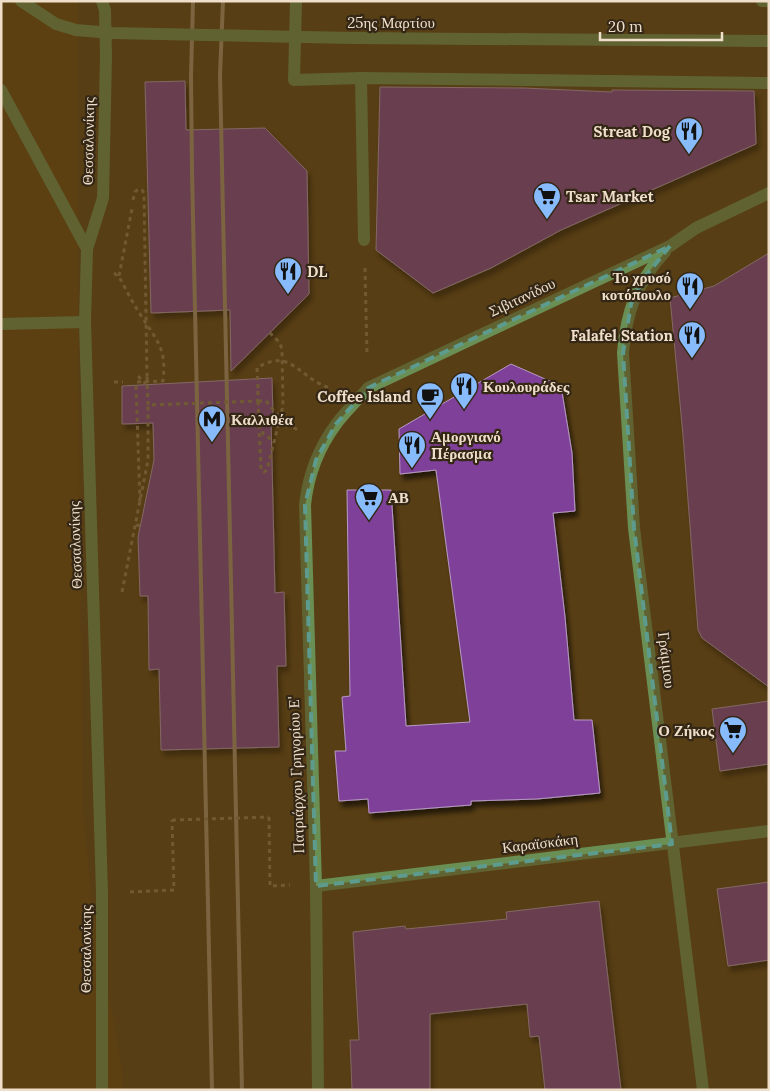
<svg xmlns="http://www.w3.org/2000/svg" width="770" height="1091" viewBox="0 0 770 1091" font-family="Lora,serif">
<defs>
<filter id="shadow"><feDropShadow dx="3" dy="5.5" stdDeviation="2.5" flood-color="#0009"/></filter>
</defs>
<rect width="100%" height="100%" fill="#583e14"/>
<!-- built -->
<polygon fill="#624311" points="1,1 78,1 78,362 83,813 92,903 122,1070 123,1090 1,1090"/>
<!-- building -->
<g fill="#7e4198" stroke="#b69ac4" filter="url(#shadow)">
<polygon points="185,81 186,130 265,128 307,171 309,294 231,371 230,310 151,313 145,82"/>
<polygon points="380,87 524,88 612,92 612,90 754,91 756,144 561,230 491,268 433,293 376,250"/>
<polygon points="769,253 769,687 702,638 698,630 683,435 670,298 714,286"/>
<polygon points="511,364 561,386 572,453 575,511 553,513 565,617 574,720 592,720 600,793 537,799 471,801 471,805 369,813 368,799 339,801 335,751 346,751 342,697 350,696 347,490 391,490 406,726 470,722 436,470 400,474 399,429"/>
<polygon points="272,378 273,419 271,419 275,593 284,592 286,666 277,666 279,747 161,750 159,669 149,670 148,596 140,596 138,537 154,460 153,423 122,424 122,386"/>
<polygon points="769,701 769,764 720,771 712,709"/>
<polygon points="769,882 769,960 728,966 717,889"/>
<polygon points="599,901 621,1090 545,1090 539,1036 530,1037 527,1004 430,1014 430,1090 352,1090 350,1040 359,1040 353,932 405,926 406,929 507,919 506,912"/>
</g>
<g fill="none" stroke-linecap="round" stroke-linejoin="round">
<!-- path -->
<g stroke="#917b59" stroke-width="3" stroke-dasharray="4 4" stroke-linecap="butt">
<polyline points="133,200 135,192 138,189 142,190 144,193 147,377"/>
<polyline points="365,268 367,356"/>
<path d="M114 273 119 277C126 289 132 302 140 314 156 340 167 347 163 381L137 382 136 385 140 502"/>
<polyline points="119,276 132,209"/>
<polyline points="114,382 123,382"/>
<path d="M258 388 257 368C292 346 299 380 331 388"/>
<polyline points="258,401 261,470 264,472 267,470 283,406 282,350 280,343 270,333"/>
<polyline points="259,416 261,419 263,434 274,441"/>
<polyline points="279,421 301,431"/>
<polyline points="136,525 141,526"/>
<polyline points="122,592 148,460 148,405"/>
<polyline points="269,817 270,886 290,885"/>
<polyline points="130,892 174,890 172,820"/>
</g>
<!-- minor -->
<g stroke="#6a8f55" stroke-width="12">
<polyline points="296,1 294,80 361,78 769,83"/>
<polyline points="762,1 769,1"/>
<polyline points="361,78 364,240"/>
<polyline points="1,90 87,249"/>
<path d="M665 252C637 282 626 312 623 353L634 528 703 1090"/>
<polyline points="1,324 85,322"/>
<polyline points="316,886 769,831"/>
<polyline points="102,1090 102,892 85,322 87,249 103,198 106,56 105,10 102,1"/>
<path d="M318 1090 316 886 305 505C308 476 319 447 337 423 346 411 358 400 368 388L670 246 696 228 769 193"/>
</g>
<!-- rail -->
<g stroke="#a79374" stroke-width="4">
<polyline points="193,1 191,76 192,171 212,1090"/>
<polyline points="223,1 220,75 242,1090"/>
</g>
<!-- path-bridge -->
<g stroke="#917b59" stroke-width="3" stroke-dasharray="4 4" stroke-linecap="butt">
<polyline points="138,376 146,384"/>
<polyline points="147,377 148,405 258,401 258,388"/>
<polyline points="258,401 266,401 288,427"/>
<polyline points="172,820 269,817"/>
</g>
<!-- minor-bridge -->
<polyline stroke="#6a8f55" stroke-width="12" points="21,1 56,24 76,30 111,33 353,38 769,41"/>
</g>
<!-- marked area -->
<path d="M0 0H770V1091H0ZM670 246 644 278 631 304 623 353 634 528 672 844 316 886 305 505 316 460 336 424 368 388Z" fill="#583e14" fill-opacity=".55" fill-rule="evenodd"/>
<path fill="none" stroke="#5d9b8e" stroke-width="4" stroke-dasharray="10 6" stroke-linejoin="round" d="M670 246 644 278 631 304 623 353 634 528 672 844 316 886 305 505 316 460 336 424 368 388Z"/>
<!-- icons -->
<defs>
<g id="restaurant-pin" transform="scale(1.4375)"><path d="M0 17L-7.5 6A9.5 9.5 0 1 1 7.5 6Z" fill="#87bbfc" stroke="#342716"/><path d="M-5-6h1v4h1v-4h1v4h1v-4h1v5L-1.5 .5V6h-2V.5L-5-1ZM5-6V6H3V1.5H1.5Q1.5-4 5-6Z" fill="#111"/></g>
<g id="supermarket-pin" transform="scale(1.4375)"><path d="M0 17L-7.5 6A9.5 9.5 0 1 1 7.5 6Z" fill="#87bbfc" stroke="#342716"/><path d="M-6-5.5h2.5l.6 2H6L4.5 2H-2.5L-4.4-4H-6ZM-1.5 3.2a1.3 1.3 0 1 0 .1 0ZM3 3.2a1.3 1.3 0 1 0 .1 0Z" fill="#111"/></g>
<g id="cafe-pin" transform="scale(1.4375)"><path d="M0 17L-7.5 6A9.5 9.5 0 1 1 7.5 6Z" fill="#87bbfc" stroke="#342716"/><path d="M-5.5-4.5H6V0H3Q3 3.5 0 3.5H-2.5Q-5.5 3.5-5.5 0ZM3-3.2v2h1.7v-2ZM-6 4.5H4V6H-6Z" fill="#111"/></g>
<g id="metro-pin" transform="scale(1.4375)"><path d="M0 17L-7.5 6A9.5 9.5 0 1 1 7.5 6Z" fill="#87bbfc" stroke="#342716"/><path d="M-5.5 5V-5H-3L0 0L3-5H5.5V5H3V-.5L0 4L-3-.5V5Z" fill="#111"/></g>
</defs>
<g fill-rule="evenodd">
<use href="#restaurant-pin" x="689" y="131"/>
<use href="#supermarket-pin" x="547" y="196"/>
<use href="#restaurant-pin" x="288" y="271"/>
<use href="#restaurant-pin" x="690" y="286"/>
<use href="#restaurant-pin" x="692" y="335"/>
<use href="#restaurant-pin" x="464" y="386"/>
<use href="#cafe-pin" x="430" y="396"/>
<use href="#metro-pin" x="212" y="419"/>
<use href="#restaurant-pin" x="412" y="445"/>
<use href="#supermarket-pin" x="369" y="497"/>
<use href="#supermarket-pin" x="733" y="730"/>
</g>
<g text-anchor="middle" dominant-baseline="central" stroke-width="4.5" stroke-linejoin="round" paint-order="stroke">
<!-- street labels -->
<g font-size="15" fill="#efdfca" stroke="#342716">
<text x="391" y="22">25ης Μαρτίου</text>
<text transform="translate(88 141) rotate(-89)">Θεσσαλονίκης</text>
<text transform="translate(522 297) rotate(-25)">Σιβιτανίδου</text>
<text transform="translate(75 545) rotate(-92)">Θεσσαλονίκης</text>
<text transform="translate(667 660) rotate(83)">Γράμμου</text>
<text transform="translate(296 775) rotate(-92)">Πατριάρχου Γρηγορίου Ε'</text>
<text transform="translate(540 843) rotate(-7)">Καραϊσκάκη</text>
<text transform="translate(85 949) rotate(-90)">Θεσσαλονίκης</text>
</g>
<!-- poi labels -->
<g font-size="15" font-weight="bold" fill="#efdfca" stroke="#342716" text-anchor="start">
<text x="670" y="131" text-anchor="end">Streat Dog</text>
<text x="566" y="196">Tsar Market</text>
<text x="307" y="271">DL</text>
<text x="671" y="277" text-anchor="end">Το χρυσό<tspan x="671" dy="17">κοτόπουλο</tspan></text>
<text x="673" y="335" text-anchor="end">Falafel Station</text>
<text x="483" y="386">Κουλουράδες</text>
<text x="411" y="396" text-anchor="end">Coffee Island</text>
<text x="231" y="419">Καλλιθέα</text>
<text x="431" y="436">Αμοργιανό<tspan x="431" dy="17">Πέρασμα</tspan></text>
<text x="388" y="497">ΑΒ</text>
<text x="714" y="730" text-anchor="end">Ο Ζήκος</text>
</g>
</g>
<!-- border -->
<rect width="770" height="1091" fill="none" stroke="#efdfca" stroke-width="5"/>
<!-- scale -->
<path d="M600 32v8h122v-8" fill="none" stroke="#efdfca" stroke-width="2.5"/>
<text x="608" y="32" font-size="15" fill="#efdfca" stroke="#342716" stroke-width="4" paint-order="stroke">20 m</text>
</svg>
